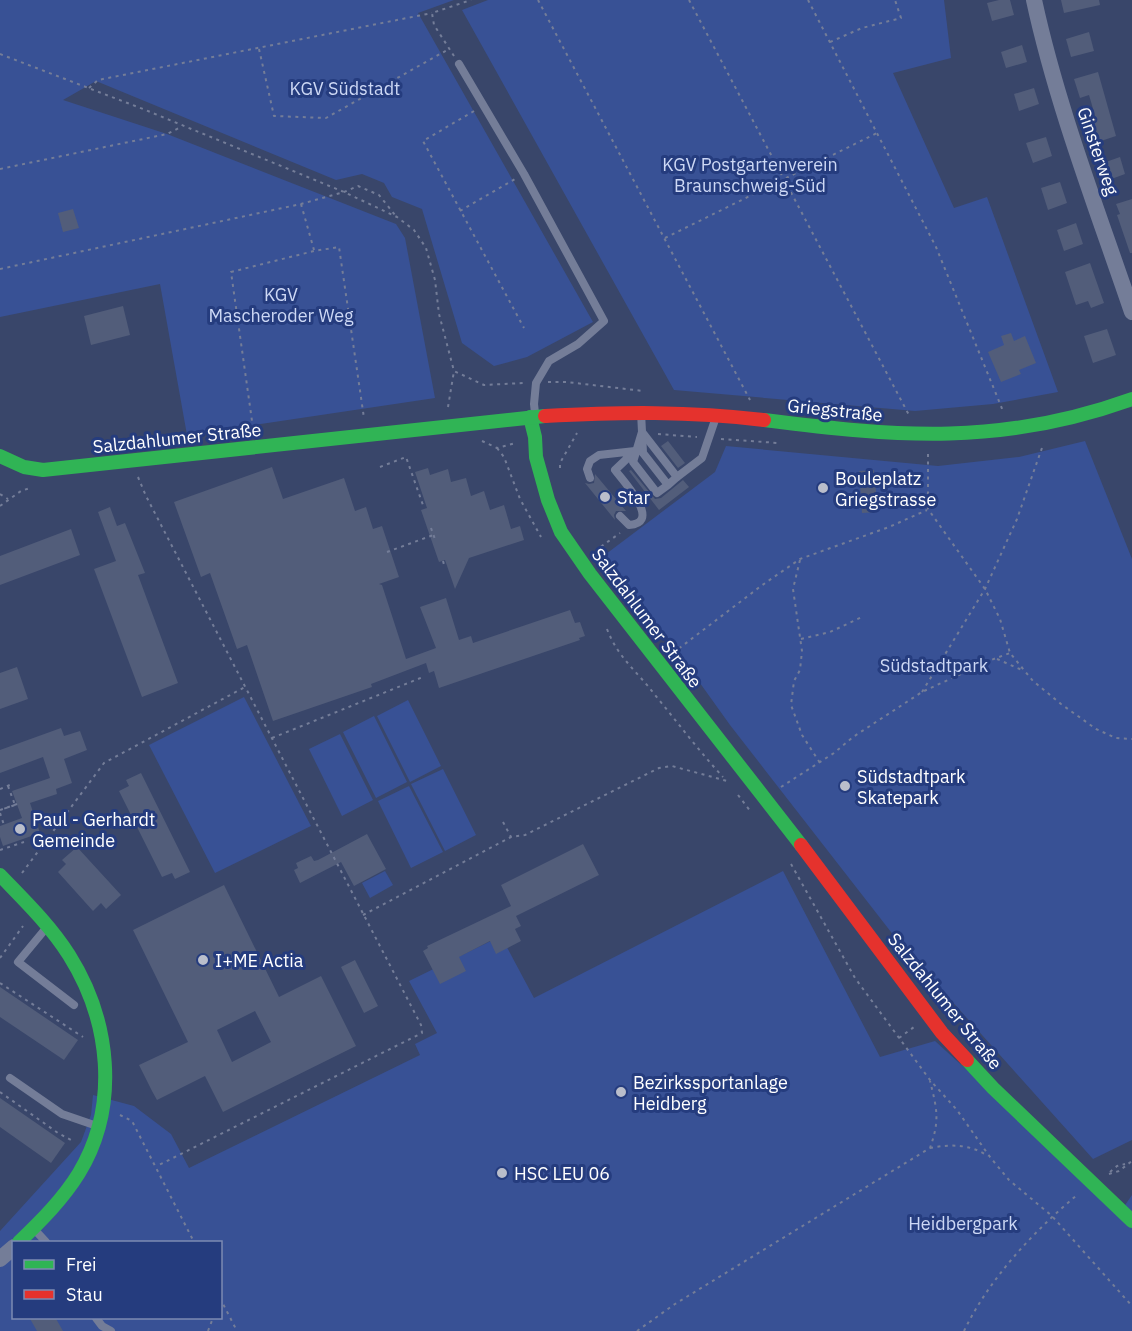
<svg xmlns="http://www.w3.org/2000/svg" width="1132" height="1331" viewBox="0 0 1132 1331" font-family="'IBM Plex Sans',sans-serif">
<rect width="100%" height="100%" fill="#39466a"/>
<!-- green -->
<g fill="#385195" fill-rule="evenodd">
<polygon points="0,0 454,0 418,13 593,322 527,357 494,366 462,343 422,209 392,197 384,183 362,174 336,180 96,81 63,100 167,134 396,224 405,238 435,398 187,435 160,284 0,317"/>
<polygon points="488,0 944,0 951,58 893,73 954,208 987,197 1058,392 993,404 915,411 674,390 462,10"/>
<polygon points="1085,441 1132,559 1132,1140 1093,1159 898,941 730,725 667,637 602,557 715,472 726,446 938,466 1019,457"/>
<polygon points="244,697 311,826 215,873 149,745"/>
<polygon points="408,700 441,766 410,782 377,716"/>
<polygon points="374,716 407,782 376,798 343,732"/>
<polygon points="340,734 373,800 342,816 309,749"/>
<polygon points="443,769 476,835 445,851 411,784"/>
<polygon points="409,786 443,852 411,868 378,801"/>
<polygon points="385,871 393,885 370,898 362,883"/>
<path d="M783 871 880 1057 935 1041 1121 1211 1132 1195V1331H0V1231L81 1142 91 1115 93 1095 134 1106 171 1134 189 1168 420 1055 415 1044 437 1033 409 981 501 936 534 998ZM14 1242H220V1318H14Z"/>
</g>
<!-- building -->
<g fill="#525d7a" fill-rule="evenodd">
<polygon points="999,0 1010,0 1014,15 992,21 987,3"/>
<polygon points="1061,0 1099,0 1100,5 1064,13"/>
<polygon points="1089,32 1094,51 1071,57 1066,39"/>
<polygon points="1022,45 1027,62 1006,68 1001,52"/>
<polygon points="1098,72 1116,136 1095,143 1088,122 1096,119 1089,95 1080,98 1074,79"/>
<polygon points="1034,88 1039,104 1019,111 1014,94"/>
<polygon points="1046,137 1052,156 1033,163 1026,143"/>
<polygon points="1120,157 1125,174 1106,181 1100,164"/>
<polygon points="1060,182 1067,203 1048,210 1041,188"/>
<polygon points="1132,199 1132,253 1130,253 1117,215 1120,214 1116,204"/>
<polygon points="73,209 79,228 63,232 58,213"/>
<polygon points="1076,223 1083,244 1064,251 1057,230"/>
<polygon points="1090,263 1104,303 1091,308 1088,301 1076,305 1065,272"/>
<polygon points="123,306 130,335 91,345 84,316"/>
<polygon points="1107,329 1116,355 1093,363 1084,336"/>
<polygon points="1011,333 1014,341 1025,336 1036,363 1019,370 1021,374 1001,382 988,352 1004,345 1001,336"/>
<polygon points="668,441 685,463 678,468 661,446"/>
<polygon points="272,467 283,499 344,478 355,511 366,507 373,529 382,526 399,577 379,584 382,585 406,659 436,648 420,607 446,598 459,640 471,636 473,643 570,610 575,623 580,622 585,636 579,638 580,640 439,688 434,671 429,673 426,663 371,684 372,687 273,721 247,645 237,649 210,573 201,577 174,502"/>
<polygon points="428,468 430,475 448,469 451,482 466,478 471,496 484,491 490,510 504,505 511,529 520,526 524,540 469,558 455,589 445,560 439,562 421,510 427,508 415,472"/>
<polygon points="631,470 655,499 661,498 683,480 689,487 659,510 629,471"/>
<polygon points="874,470 878,512 862,513 859,471"/>
<polygon points="595,474 626,511 616,511 614,515 615,520 585,483 589,484 594,483"/>
<polygon points="110,507 117,526 125,523 145,573 138,575 178,683 142,697 94,569 116,561 98,512"/>
<polygon points="71,529 80,555 0,585 0,556"/>
<polygon points="17,667 28,699 0,709 0,673"/>
<polygon points="61,728 64,736 80,731 87,750 64,759 72,783 56,789 57,794 30,803 40,833 3,846 0,837 0,826 22,818 12,791 50,778 43,757 0,773 0,750"/>
<polygon points="141,773 190,872 175,879 172,873 162,877 119,791 129,786 126,780"/>
<polygon points="367,834 386,869 354,886 341,862 300,883 294,870 298,868 296,863 311,856 314,861 318,860"/>
<polygon points="583,844 599,875 516,916 521,926 515,929 521,941 496,954 490,941 459,957 466,971 440,984 423,951 428,948 427,946 511,906 501,885"/>
<polygon points="77,847 121,895 106,909 101,903 93,911 58,872 66,864 62,860"/>
<path d="M224 885 279 997 321 976 356 1046 223 1112 205 1076 157 1100 152 1091 139 1065 188 1042 133 930ZM255 1011 271 1042 232 1062 217 1030Z"/>
<polygon points="355,960 378,1006 364,1013 341,967"/>
<polygon points="0,987 78,1040 64,1060 0,1017"/>
<polygon points="0,1098 65,1143 51,1163 0,1127"/>
<polygon points="29,1317 55,1317 63,1331 37,1331"/>
</g>
<g fill="none" stroke-linecap="round" stroke-linejoin="round">
<!-- path -->
<g stroke="#747d98" stroke-width="2" stroke-dasharray="3 4.5" stroke-linecap="butt">
<polyline points="538,0 750,400"/>
<polyline points="689,0 910,417"/>
<polyline points="808,0 936,247 1003,411"/>
<polyline points="830,42 862,28 901,18 895,0"/>
<polyline points="259,49 274,116 326,118 449,49"/>
<polyline points="0,54 143,109 344,192 397,217 414,230 426,248 435,280 439,314 454,371 484,385 524,383"/>
<polyline points="454,56 434,25 432,13 471,0"/>
<polyline points="89,88 98,80 432,13"/>
<polyline points="474,111 423,141 524,328"/>
<polyline points="0,169 167,134 181,127"/>
<polyline points="301,204 314,250"/>
<polyline points="460,211 515,179"/>
<polyline points="665,238 877,133"/>
<polyline points="0,269 301,204 344,192 358,186 379,195 395,215"/>
<polyline points="548,382 567,382 643,391"/>
<polyline points="448,407 454,371"/>
<polyline points="253,428 231,272 314,251 339,247 364,418"/>
<polyline points="658,434 697,437"/>
<polyline points="721,439 778,443"/>
<polyline points="482,441 497,448 516,443"/>
<polyline points="497,448 504,457 520,499 541,537"/>
<polyline points="928,454 928,509 985,589 1000,619 1010,653 1033,681 1061,704 1096,729 1116,738 1132,739"/>
<polyline points="380,467 406,457 424,508"/>
<polyline points="560,468 560,463 577,433"/>
<polyline points="138,477 146,496 421,1025 422,1033 157,1166"/>
<polyline points="0,494 8,499"/>
<polyline points="0,506 21,491 30,488"/>
<polyline points="431,528 436,542"/>
<polyline points="387,552 436,534"/>
<polyline points="596,552 599,548 620,533"/>
<polyline points="800,560 793,589 802,651 800,670 794,681 791,705 802,735 820,763"/>
<polyline points="443,561 445,568"/>
<path d="M607 629C618 658 637 671 655 695 678 723 699 751 723 777"/>
<polyline points="801,639 830,632 862,617"/>
<polyline points="673,653 761,586 800,559 889,527 927,510"/>
<polyline points="997,659 1022,670"/>
<polyline points="922,692 985,589 1017,519 1043,445"/>
<polyline points="272,738 423,677"/>
<polyline points="8,786 15,805"/>
<polyline points="781,787 834,753 853,737 922,692 991,660 1010,653"/>
<polyline points="0,789 12,784"/>
<polyline points="738,795 751,812"/>
<polygon points="17,804 0,810 15,805"/>
<polyline points="0,813 4,825"/>
<polyline points="503,822 511,837"/>
<polyline points="0,850 24,842"/>
<polyline points="791,864 855,978 930,1080 957,1110 990,1157 1009,1180 1052,1216 1132,1306"/>
<polyline points="22,873 104,763 245,687"/>
<polyline points="363,915 511,837 525,835 659,768 672,766 727,781"/>
<polyline points="0,958 23,926"/>
<polyline points="0,983 83,1037"/>
<polyline points="899,1038 914,1027"/>
<polyline points="0,1092 58,1133 73,1141"/>
<polyline points="120,1115 132,1121 194,1242"/>
<path d="M930 1148C950 1144 970 1144 988 1156"/>
<polyline points="1110,1172 1117,1166 1125,1164"/>
<polyline points="1109,1174 1119,1171 1132,1161"/>
<polyline points="220,1298 237,1331"/>
<polyline points="208,1331 213,1318"/>
<path d="M637 1331 675 1304 930 1148C940 1120 937 1109 930 1081"/>
<path d="M964 1331C989 1279 1033 1232 1077 1195"/>
</g>
<!-- lane -->
<g stroke="#747d98" stroke-width="8">
<polyline points="459,64 524,174 604,321 578,344 549,361 536,383 534,404 535,413"/>
<polyline points="641,412 642,432 677,477 702,458 716,417"/>
<path d="M590 478 587 469 590 461 599 455 635 451 615 470C623 481 663 523 629 525L620 516"/>
<polyline points="668,485 657,493 633,462 642,432 643,453 668,485 677,477"/>
<polyline points="47,927 18,962 74,1005"/>
<polyline points="10,1078 62,1114 97,1126"/>
<polyline points="34,1229 46,1242"/>
<polyline points="96,1318 102,1326 111,1331"/>
</g>
<!-- street -->
<g stroke="#747d98" stroke-width="16">
<path d="M1034 0C1057 106 1097 209 1132 312"/>
<polyline points="0,1259 14,1247"/>
</g>
<!-- fast -->
<g stroke="#30b455" stroke-width="14">
<polyline points="530,417 535,437 536,457 548,500 561,532 590,574 801,845"/>
<path d="M764 420C898 437 1002 446 1132 399"/>
<polyline points="0,456 24,467 43,470 545,416"/>
<path d="M0 875C24 900 50 925 69 955 110 1020 120 1105 79 1173 63 1199 41 1221 19 1242"/>
<polyline points="967,1060 993,1088 1132,1221"/>
</g>
<!-- jam -->
<g stroke="#e5322d" stroke-width="14">
<path d="M545 416C622 412 688 411 764 420"/>
<polyline points="801,845 942,1033 967,1060"/>
</g>
</g>
<!-- markers -->
<g fill="#babecb" stroke="#253c7e" stroke-width="2">
<circle cx="823" cy="488" r="6"/>
<circle cx="605" cy="497" r="6"/>
<circle cx="845" cy="786" r="6"/>
<circle cx="20" cy="829" r="6"/>
<circle cx="203" cy="960" r="6"/>
<circle cx="621" cy="1092" r="6"/>
<circle cx="502" cy="1173" r="6"/>
</g>
<g text-anchor="middle" dominant-baseline="central" stroke-width="6" stroke-linejoin="round" paint-order="stroke">
<!-- park labels -->
<g font-size="18" fill="#cdd8f5" stroke="#253c7e">
<text x="345" y="88">KGV Südstadt</text>
<text x="750" y="164">KGV Postgartenverein<tspan x="750" dy="21">Braunschweig-Süd</tspan></text>
<text x="281" y="294">KGV<tspan x="281" dy="21">Mascheroder Weg</tspan></text>
<text x="934" y="665">Südstadtpark</text>
<text x="963" y="1223">Heidbergpark</text>
</g>
<!-- street labels -->
<g font-size="18" fill="#fff" stroke="#253c7e">
<text transform="translate(1098 151) rotate(71)">Ginsterweg</text>
<text transform="translate(835 410) rotate(6)">Griegstraße</text>
<text transform="translate(177 438) rotate(-6)">Salzdahlumer Straße</text>
<text transform="translate(647 618) rotate(53)">Salzdahlumer Straße</text>
<text transform="translate(945 1001) rotate(51)">Salzdahlumer Straße</text>
</g>
<!-- poi labels -->
<g font-size="18" fill="#fff" stroke="#253c7e" text-anchor="start">
<text x="835" y="478">Bouleplatz<tspan x="835" dy="21">Griegstrasse</tspan></text>
<text x="617" y="497">Star</text>
<text x="857" y="776">Südstadtpark<tspan x="857" dy="21">Skatepark</tspan></text>
<text x="32" y="819">Paul - Gerhardt<tspan x="32" dy="21">Gemeinde</tspan></text>
<text x="215" y="960">I+ME Actia</text>
<text x="633" y="1082">Bezirkssportanlage<tspan x="633" dy="21">Heidberg</tspan></text>
<text x="514" y="1173">HSC LEU 06</text>
</g>
</g>
<!-- legend -->
<rect x="12" y="1241" width="210" height="78" fill="#253c7e" stroke="#7c8ab2" stroke-width="1.5"/>
<rect x="24" y="1260" width="30" height="9" fill="#30b455" stroke="#7c8ab2" stroke-width="1.5"/>
<text x="66" y="1271" font-size="18" fill="#ffffff">Frei</text>
<rect x="24" y="1290" width="30" height="9" fill="#e5322d" stroke="#7c8ab2" stroke-width="1.5"/>
<text x="66" y="1301" font-size="18" fill="#ffffff">Stau</text>
</svg>
